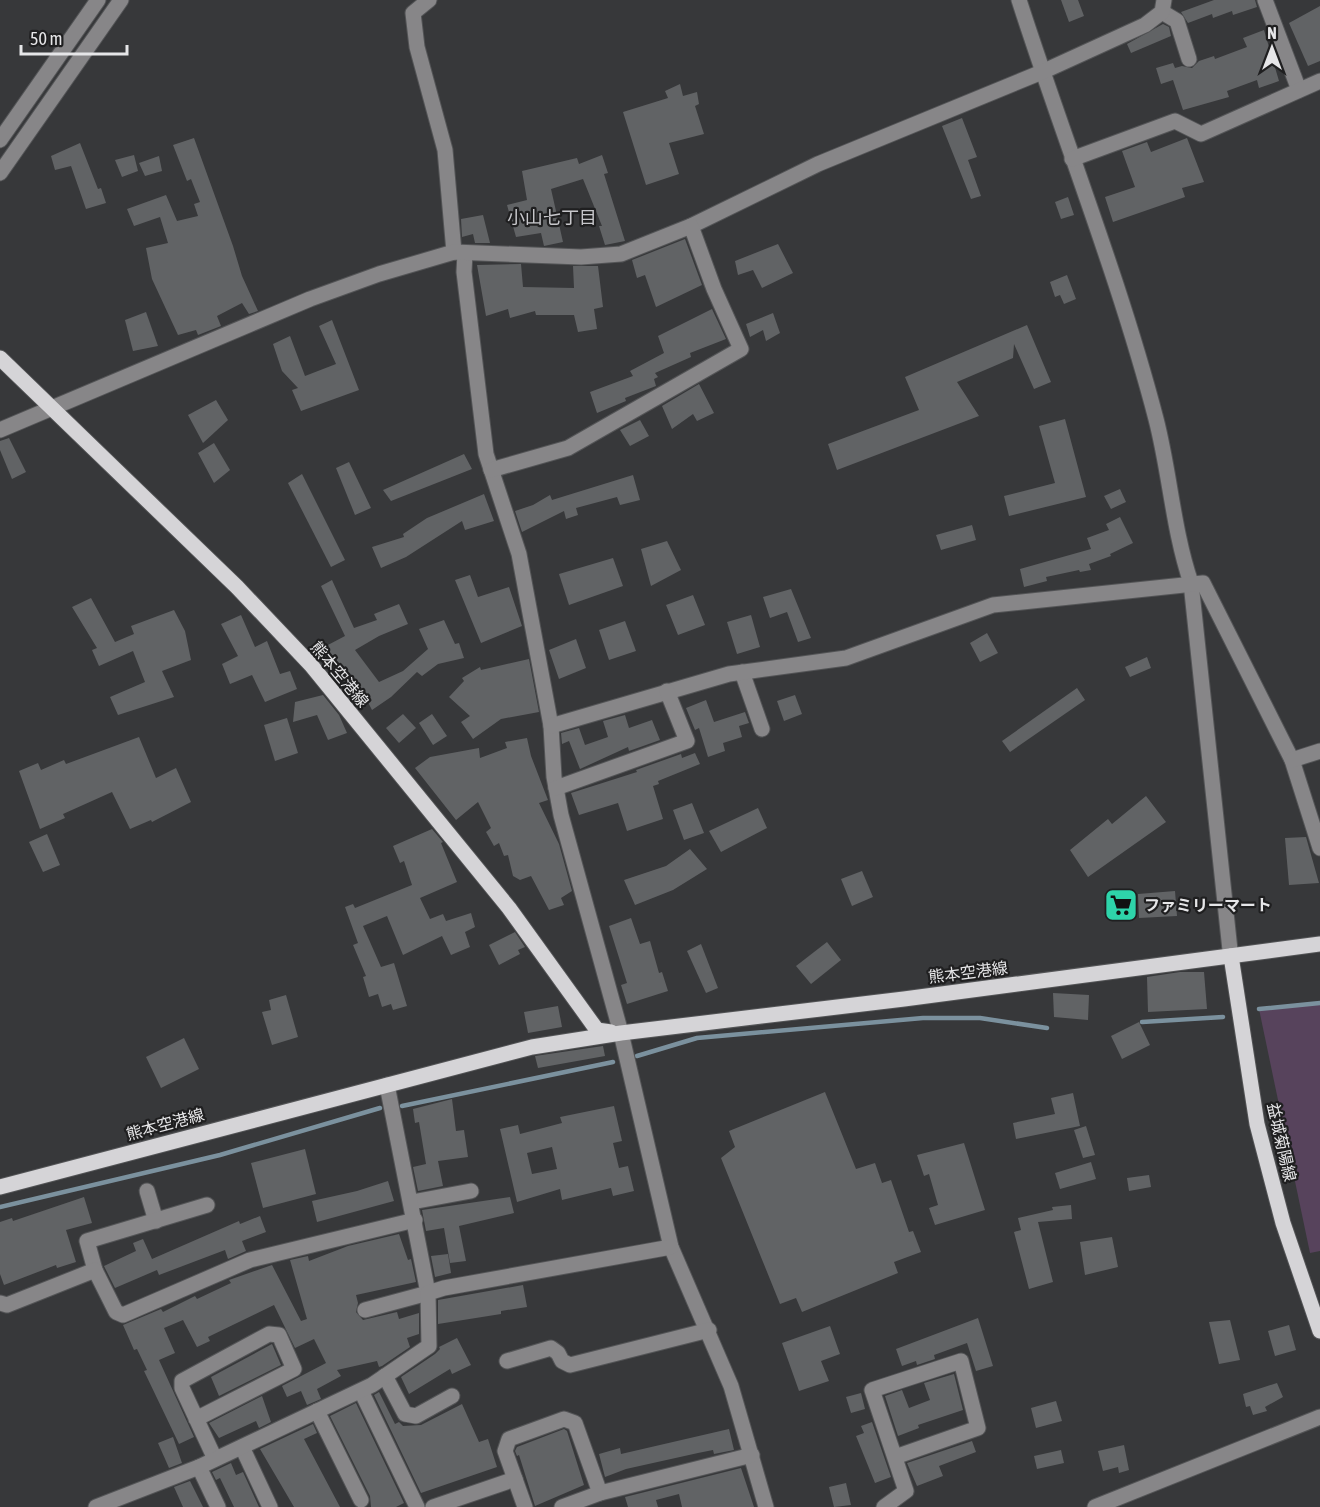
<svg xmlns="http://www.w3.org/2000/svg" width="1320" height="1507" viewBox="0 0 1320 1507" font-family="'Asap Condensed','Noto Sans JP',sans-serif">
<rect width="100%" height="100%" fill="#37383a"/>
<!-- green -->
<polygon fill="#57435c" points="1320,1002 1320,1251 1310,1253 1259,1009"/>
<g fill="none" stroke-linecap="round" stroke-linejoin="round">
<!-- stream -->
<g stroke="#7b919e" stroke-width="4.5">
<polyline points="1259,1009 1320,1003"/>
<polyline points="1142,1022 1223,1017"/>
<polyline points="637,1056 697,1038 923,1018 980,1018 1047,1028"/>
<polyline points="402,1106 613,1062"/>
<polyline points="0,1207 220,1155 380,1108"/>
</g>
</g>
<!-- building -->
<g fill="#616365" fill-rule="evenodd">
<polygon points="1061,0 1078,0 1084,16 1069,22"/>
<polygon points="1214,0 1255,0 1257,7 1233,15 1232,11 1213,18 1212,14 1188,23 1181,12"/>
<polygon points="1320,6 1320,61 1308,66 1289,23"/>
<polygon points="1163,24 1169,27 1171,36 1131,53 1127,44"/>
<polygon points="1264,30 1279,81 1259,88 1257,80 1227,91 1229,97 1183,110 1173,80 1161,84 1156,68 1173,63 1175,68 1182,66 1192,68 1199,61 1214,56 1215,59 1247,47 1243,38"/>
<polygon points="680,84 683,96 697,92 699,104 695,106 704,134 669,143 679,174 646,185 623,112 668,98 665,91"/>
<polygon points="962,118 977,157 968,160 981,196 971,199 942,126"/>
<polygon points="194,138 233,246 242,276 258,311 249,314 242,303 217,316 221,326 198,335 196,330 178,335 152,279 146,248 168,243 160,217 134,226 127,209 166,195 177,221 198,216 194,204 200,202 191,179 187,181 173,145"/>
<polygon points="1187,138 1204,182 1182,188 1185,197 1113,222 1105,197 1135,187 1122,151 1147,142 1151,152"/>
<polygon points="80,143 98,189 101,188 106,203 86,209 71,166 55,170 51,156"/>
<polygon points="134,155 138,171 122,177 115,160"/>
<polygon points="602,155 608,173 604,174 625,241 605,245 599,226 602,226 583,179 551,189 563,242 544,246 541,233 516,237 507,205 527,200 522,171 577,158 579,164"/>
<polygon points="159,156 162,171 145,176 139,163"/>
<polygon points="1068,197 1074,215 1061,219 1055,202"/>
<polygon points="483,215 490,243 475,243 473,234 462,237 461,219"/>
<polygon points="685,239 702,285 656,307 645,275 637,278 632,260"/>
<polygon points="778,244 793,273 762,288 753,270 738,275 735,261"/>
<polygon points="521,264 523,287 574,288 573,266 598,266 603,307 594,309 597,329 578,332 574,315 536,315 535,311 510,318 508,309 486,316 477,265"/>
<polygon points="1067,275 1076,299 1064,304 1060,295 1055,297 1050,282"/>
<polygon points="712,309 726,339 690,353 691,357 655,373 658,377 654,379 656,386 625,398 626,401 597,413 590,392 633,376 630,371 664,353 658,336"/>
<polygon points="146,312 158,346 133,351 125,320"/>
<polygon points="773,313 780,333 766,341 763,330 750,337 746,324"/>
<polygon points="332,320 359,390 301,411 292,390 298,388 282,371 273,344 290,336 305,376 336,364 319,326"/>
<polygon points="1027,325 1051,382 1034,389 1014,344 1013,358 957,382 979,416 837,470 828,444 919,410 905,377"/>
<polygon points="699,384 714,413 697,421 693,414 672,429 662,406"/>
<polygon points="216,400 228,420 203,443 188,415"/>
<polygon points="1065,419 1086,497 1009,516 1004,496 1055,483 1039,426"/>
<polygon points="640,420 649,436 630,446 620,430"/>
<polygon points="9,438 26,472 12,479 0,450 0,441"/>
<polygon points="214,443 230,470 214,483 198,453"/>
<polygon points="464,454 472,469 391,501 383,490"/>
<polygon points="349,462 371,508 355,515 336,468"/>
<polygon points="302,474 345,560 331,567 288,483"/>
<polygon points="633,475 640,500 620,505 617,497 576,508 578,515 566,519 564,511 522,532 515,511 533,505 550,495 552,500"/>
<polygon points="1120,489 1126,502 1111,509 1104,496"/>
<polygon points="484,494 494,521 465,530 462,521 406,557 381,568 372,547 404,537 403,534 427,518"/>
<polygon points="1120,517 1133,543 1110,554 1111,556 1089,564 1091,570 1080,572 1079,570 1046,577 1047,581 1024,587 1020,569 1091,549 1087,538 1109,530 1106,524"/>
<polygon points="972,525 976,540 941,550 936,535"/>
<polygon points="667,541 681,570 651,586 641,549"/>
<polygon points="613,558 623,586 569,605 559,574"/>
<polygon points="470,575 478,597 509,587 522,626 481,643 455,580"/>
<polygon points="332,580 354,628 377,620 374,614 399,604 408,624 379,636 355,650 379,682 403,671 428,649 419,629 444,620 455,644 459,643 464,658 438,664 422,676 417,672 391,697 372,710 359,685 354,689 326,646 345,636 321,586"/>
<polygon points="791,589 811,638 798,642 787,612 770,618 763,597"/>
<polygon points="693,595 705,625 678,635 666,605"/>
<polygon points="91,598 115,642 134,634 131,626 174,610 185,631 191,660 162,671 174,697 118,715 110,697 145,682 133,651 99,666 92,650 97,648 72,607"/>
<polygon points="241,615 255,647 267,641 280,674 290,671 297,689 265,702 252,675 230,684 222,664 238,656 221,624"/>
<polygon points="751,615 760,647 737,654 727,622"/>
<polygon points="625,621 636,651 609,660 599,630"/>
<polygon points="987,633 998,653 980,662 970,643"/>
<polygon points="576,639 586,668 559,679 549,650"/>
<polygon points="1147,657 1151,668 1130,677 1125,667"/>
<polygon points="529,659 539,712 501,719 473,739 461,722 470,716 449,697 464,681 462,678 480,667 481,670"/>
<polygon points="1077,688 1085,700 1010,752 1002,741"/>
<polygon points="323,695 339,715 347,733 328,740 317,715 293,722 295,702"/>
<polygon points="795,695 802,714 784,721 777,701"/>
<polygon points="706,700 714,722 745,712 749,723 739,726 742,737 723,743 725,751 708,757 699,728 695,730 686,708"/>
<polygon points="403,714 416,728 399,743 386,728"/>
<polygon points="432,714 447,736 433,745 419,723"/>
<polygon points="625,715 629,728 652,720 660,740 629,751 628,747 580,769 569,741 562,744 561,733 579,728 585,745 608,737 603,721"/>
<polygon points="287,718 298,753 275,761 264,725"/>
<polygon points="139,737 156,778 176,768 191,802 152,822 151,820 130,829 112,792 63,814 65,818 40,829 19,771 38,763 41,770 64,760 66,764"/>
<polygon points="527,738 531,756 548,800 539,803 559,844 572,891 561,898 564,905 549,910 531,876 520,880 513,876 508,855 504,856 499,843 494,846 486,832 491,828 478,802 456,820 415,768 430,757 479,748 480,758 507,748 505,742"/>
<polygon points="695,753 700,764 658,781 659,784 653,786 663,819 627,831 618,803 579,815 571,793 637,772 636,770 681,754 682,758"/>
<polygon points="1146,796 1166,822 1088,877 1070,850 1108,819 1112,824"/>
<polygon points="692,803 704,833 684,840 673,810"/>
<polygon points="758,808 767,828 721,852 709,831"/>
<polygon points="432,829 443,842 441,843 457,882 420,898 430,919 443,914 446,921 471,913 475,927 465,932 470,947 451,955 442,936 403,955 387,916 363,926 381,967 394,963 407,1006 393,1010 391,1004 382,1007 378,994 369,997 363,977 366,976 353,945 358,943 345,907 353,904 355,908 412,885 404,861 400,863 393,846"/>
<polygon points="47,834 60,865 43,872 29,842"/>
<polygon points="1306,837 1319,883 1289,885 1285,838"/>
<polygon points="690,849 707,869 673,890 635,905 624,880 666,866"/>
<polygon points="862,871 873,897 852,906 841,879"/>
<polygon points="1175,891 1177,916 1139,918 1138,894"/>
<polygon points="631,918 640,944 650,941 659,973 662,972 668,991 627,1004 621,985 627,983 609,926"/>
<polygon points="515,932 525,947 518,950 520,954 499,965 489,945"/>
<polygon points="827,942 841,960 811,984 796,966"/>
<polygon points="701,944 718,988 706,993 687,951"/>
<polygon points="1180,972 1204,972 1207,1009 1148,1012 1147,977"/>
<polygon points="1053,993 1089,995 1088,1020 1054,1017"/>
<polygon points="286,995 298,1037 272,1045 262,1012 271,1010 269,1000"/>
<polygon points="558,1006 562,1027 528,1033 524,1012"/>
<polygon points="1139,1022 1150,1045 1122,1059 1111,1036"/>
<polygon points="184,1038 199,1069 161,1088 146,1057"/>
<polygon points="603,1046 605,1056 538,1068 535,1056"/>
<polygon points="825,1092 856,1169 875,1163 882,1183 891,1180 909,1232 913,1231 921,1252 894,1262 898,1273 802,1312 796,1298 780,1304 721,1158 735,1147 729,1131"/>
<polygon points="1073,1093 1080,1126 1016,1139 1013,1123 1055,1114 1051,1098"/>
<polygon points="452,1099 456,1131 464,1130 468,1157 438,1161 443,1186 418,1191 413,1167 426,1164 419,1122 415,1123 413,1109"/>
<path d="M614 1106 622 1141 613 1143 619 1168 628 1166 634 1191 613 1196 611 1188 562 1200 560 1189 517 1202 500 1129 518 1125 520 1134 562 1123 560 1117ZM552 1147 557 1169 532 1174 527 1153Z"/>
<polygon points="1086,1126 1095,1155 1083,1158 1074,1130"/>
<polygon points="964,1143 985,1210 935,1225 929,1208 938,1205 929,1174 924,1176 917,1155"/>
<polygon points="305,1149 316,1194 263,1208 251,1163"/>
<polygon points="1091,1162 1096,1179 1060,1189 1055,1173"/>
<polygon points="1149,1175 1151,1187 1129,1191 1127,1178"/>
<polygon points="388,1181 394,1201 317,1222 312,1201 357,1191"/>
<polygon points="84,1197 92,1223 66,1230 76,1262 57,1268 56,1265 4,1285 0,1274 0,1222 12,1218 13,1221"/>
<polygon points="510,1197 514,1213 459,1226 466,1261 450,1263 444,1228 426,1231 422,1210"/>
<polygon points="1071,1205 1072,1219 1038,1222 1053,1282 1029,1289 1014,1232 1021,1230 1018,1218 1053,1210 1052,1207"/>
<polygon points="260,1216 266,1232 242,1241 246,1251 228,1259 225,1250 159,1275 157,1270 115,1288 104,1266 136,1251 133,1243 143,1239 152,1259 239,1221 240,1224"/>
<polygon points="399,1234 408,1260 411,1259 416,1282 356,1295 358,1303 356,1312 363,1320 397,1312 399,1319 419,1313 419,1334 407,1338 410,1347 382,1366 379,1367 377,1361 337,1370 341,1376 317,1389 321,1399 307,1405 301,1391 287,1397 282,1386 326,1363 314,1339 295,1348 274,1305 208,1337 210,1341 197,1347 183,1320 164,1328 175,1353 159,1360 194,1437 179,1444 144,1371 147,1370 137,1349 134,1350 123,1325 161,1309 163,1312 195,1296 197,1299 231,1283 229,1280 272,1265 301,1321 307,1319 290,1260 308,1256 309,1261 348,1246"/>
<polygon points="1112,1237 1118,1267 1085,1275 1080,1242"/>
<polygon points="448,1254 451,1273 435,1277 431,1256"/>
<polygon points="523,1285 527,1307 501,1311 501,1314 438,1324 438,1300"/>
<polygon points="978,1318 993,1366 976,1371 967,1343 934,1355 935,1359 917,1365 916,1361 902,1366 896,1349"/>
<polygon points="1230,1320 1240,1360 1219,1364 1209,1322"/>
<polygon points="1289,1325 1296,1350 1275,1356 1268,1331"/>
<polygon points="830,1326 840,1354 821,1361 829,1381 799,1391 782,1343"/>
<polygon points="457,1338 471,1365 452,1374 450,1369 409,1394 401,1377 435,1354 440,1349 439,1347"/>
<polygon points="272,1344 281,1365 219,1396 211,1377"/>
<polygon points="954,1374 963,1410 918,1425 919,1428 898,1436 885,1396 902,1390 909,1408 930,1400 924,1383"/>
<polygon points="1277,1383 1283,1397 1265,1407 1267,1411 1253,1415 1250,1406 1246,1407 1243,1394"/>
<polygon points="379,1392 395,1424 399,1422 403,1426 421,1425 462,1404 479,1442 488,1439 497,1467 421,1493 374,1395"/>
<polygon points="861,1393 865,1409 851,1413 846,1397"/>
<polygon points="262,1396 271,1422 259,1428 256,1421 219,1438 209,1423"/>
<polygon points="1056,1401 1062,1421 1036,1428 1031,1408"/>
<polygon points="356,1403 404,1503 396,1507 371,1507 370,1496 330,1416"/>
<polygon points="872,1422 891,1477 875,1483 856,1436 864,1433 861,1426"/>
<polygon points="313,1424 317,1433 304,1439 340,1507 294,1507 260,1449"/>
<polygon points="564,1429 567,1431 584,1485 535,1506 519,1455 517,1456 515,1451 517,1447"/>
<polygon points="729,1429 734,1450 714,1454 713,1450 698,1453 626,1469 605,1477 599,1454 620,1448 621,1454"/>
<polygon points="173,1437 182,1463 169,1468 158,1443"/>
<polygon points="972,1441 976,1452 939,1466 943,1476 917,1486 907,1463"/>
<polygon points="1124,1445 1129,1470 1119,1473 1118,1467 1103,1471 1098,1451"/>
<polygon points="1061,1450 1064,1463 1037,1469 1034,1456"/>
<polygon points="231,1463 236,1475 243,1472 259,1507 234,1507 220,1478 216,1480 212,1472"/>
<polygon points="741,1468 754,1507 682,1507 679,1494 656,1500 658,1507 628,1507 625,1497"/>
<polygon points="190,1481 203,1507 183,1507 174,1487"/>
<polygon points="846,1483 851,1505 834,1507 829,1487"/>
</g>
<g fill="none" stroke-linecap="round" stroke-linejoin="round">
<!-- minor casing -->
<g stroke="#535456" stroke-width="17">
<g id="minor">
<polyline points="429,0 413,13 417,47 445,150 454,252"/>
<path d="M1019 0C1064 140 1119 277 1156 419 1170 473 1173 530 1191 583L1230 950"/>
<polyline points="1265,0 1299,90"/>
<polyline points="1162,12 1177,21 1189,59"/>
<polyline points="0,140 98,0"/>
<polyline points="1072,159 1175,121 1201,134 1320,81"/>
<polyline points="0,173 121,0"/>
<polyline points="465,253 464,272 486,454 519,554 551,726 554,777 561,815 621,1033 671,1247 731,1386 766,1507"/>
<polyline points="0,430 310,299 379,274 454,252 581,257 621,254 691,226 818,164 1042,72 1145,25 1162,12 1164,0"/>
<polyline points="491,470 568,448 741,349 714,289 691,226"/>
<polyline points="742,672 762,729"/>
<polyline points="551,726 729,674 846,658 993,605 1203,583 1292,760 1320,848"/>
<polyline points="1292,760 1320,751"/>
<polyline points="556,788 687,741 667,691"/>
<polyline points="147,1191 156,1221"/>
<polyline points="412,1202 471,1191"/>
<polyline points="95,1270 87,1241 207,1205"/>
<polyline points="0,1303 7,1305 95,1270 116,1312 123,1315 250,1260 415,1220"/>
<polyline points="365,1310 428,1293 387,1085"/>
<polyline points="507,1361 551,1348 558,1353 562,1361 570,1365 709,1330"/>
<polyline points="385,1376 405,1414 416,1416 452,1396"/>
<polyline points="361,1391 417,1507"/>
<polyline points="317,1411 361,1500"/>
<polyline points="196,1419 294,1369 279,1335 269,1334 182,1381 182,1388 215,1459"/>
<polyline points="242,1447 270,1507"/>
<polyline points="199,1467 218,1507"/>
<polyline points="96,1507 199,1467 372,1385 429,1346 428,1293 444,1288 671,1247"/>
<polyline points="433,1507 515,1479"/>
<polyline points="525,1507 505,1451 509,1439 564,1419 575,1423 600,1493"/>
<polyline points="562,1507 600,1493 752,1455"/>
<polyline points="884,1507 906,1491 872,1390 961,1361 978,1428 895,1457"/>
<polyline points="1095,1507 1320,1417"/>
</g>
</g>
<!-- major casing -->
<g stroke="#535456" stroke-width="17">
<g id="major">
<polyline points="0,358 237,587 311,665 509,908 597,1030 611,1032"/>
<polyline points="1231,956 1257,1124 1283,1223 1320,1331"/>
<polyline points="0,1187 532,1047 621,1033 904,999 1320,944"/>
</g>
</g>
<!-- minor -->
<use href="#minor" stroke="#878688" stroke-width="15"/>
<!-- major -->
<use href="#major" stroke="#d5d4d7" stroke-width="15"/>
</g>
<!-- icons -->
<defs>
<g id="supermarket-square" transform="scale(1.725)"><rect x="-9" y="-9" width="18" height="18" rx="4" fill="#2ed4aa" stroke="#1f1f20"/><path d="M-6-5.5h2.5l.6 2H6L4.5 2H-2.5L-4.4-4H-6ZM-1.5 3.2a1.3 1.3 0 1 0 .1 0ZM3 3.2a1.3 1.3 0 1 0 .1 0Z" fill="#111"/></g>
</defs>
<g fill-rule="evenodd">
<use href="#supermarket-square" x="1121" y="905"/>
</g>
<g text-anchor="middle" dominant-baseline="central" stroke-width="4.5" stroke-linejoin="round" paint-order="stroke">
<!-- street labels -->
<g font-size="16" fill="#e6e6e8" stroke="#1f1f20">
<text transform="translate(340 674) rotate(50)">熊本空港線</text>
<text transform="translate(968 972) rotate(-7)">熊本空港線</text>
<text transform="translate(165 1124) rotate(-15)">熊本空港線</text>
<text transform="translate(1282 1142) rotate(77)">益城菊陽線</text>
</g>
<!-- poi labels -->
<g font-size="16" font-weight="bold" fill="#e6e6e8" stroke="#1f1f20" text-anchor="start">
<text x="1144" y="905">ファミリーマート</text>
</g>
<!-- neighbourhood labels -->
<g font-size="18" fill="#c7c7cb" stroke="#1f1f20">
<text x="552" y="217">小山七丁目</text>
</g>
</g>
<!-- north arrow -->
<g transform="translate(1272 48)" stroke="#1f1f20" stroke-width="4.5" paint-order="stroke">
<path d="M0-4.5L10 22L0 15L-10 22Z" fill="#e6e6e8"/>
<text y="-9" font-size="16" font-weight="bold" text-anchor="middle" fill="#e6e6e8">N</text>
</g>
<!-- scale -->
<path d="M21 45v9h106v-9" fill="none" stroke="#e6e6e8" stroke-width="3"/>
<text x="30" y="45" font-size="18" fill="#e6e6e8" stroke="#1f1f20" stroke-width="4.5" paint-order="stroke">50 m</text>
</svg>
